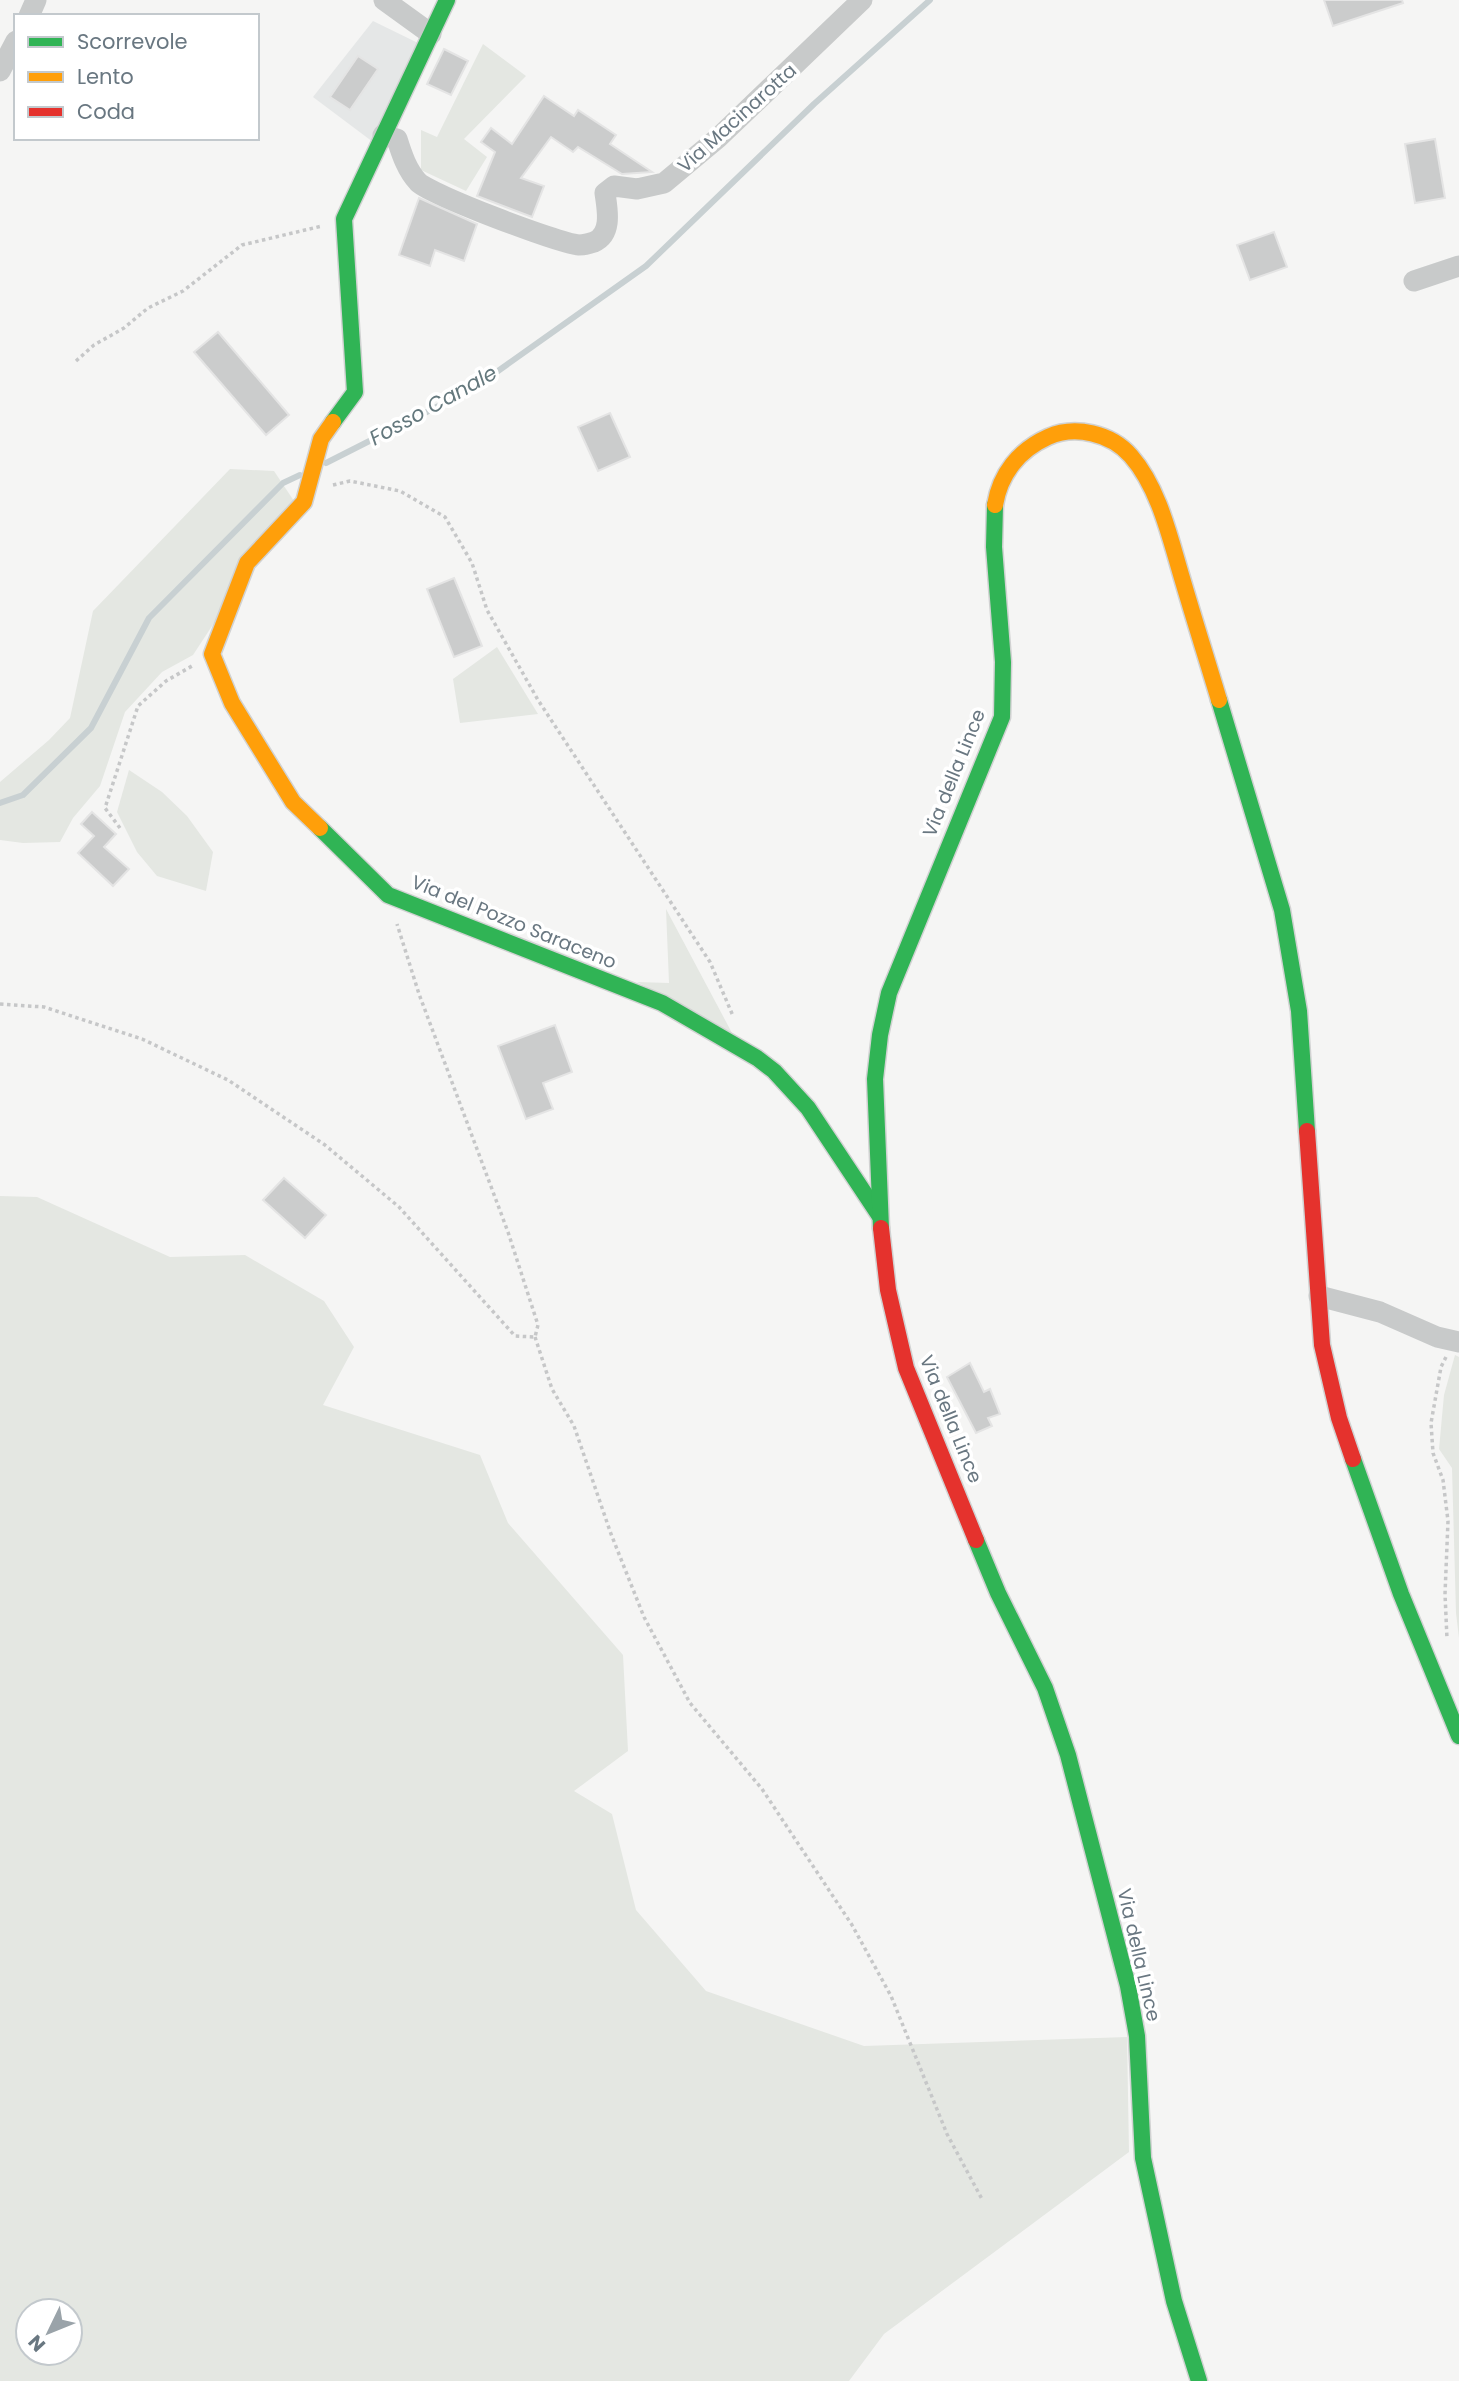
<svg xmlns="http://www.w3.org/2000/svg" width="1459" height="2381" viewBox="0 0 1459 2381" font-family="Poppins,sans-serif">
<rect width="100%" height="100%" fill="#f5f5f4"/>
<!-- built -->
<polygon fill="#e5e7e7" points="373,21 418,43 373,142 313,97"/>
<!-- green -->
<g fill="#e4e7e2" fill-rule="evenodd">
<polygon points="483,44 526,76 464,139 487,157 466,191 421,170 421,130 437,137"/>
<polygon points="230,469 274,471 294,501 193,655 162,672 125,712 100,786 73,818 60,842 23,843 0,840 0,782 49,740 70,718 93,611"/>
<polygon points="497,647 538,714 460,723 453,679"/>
<polygon points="129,770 162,792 187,816 213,852 206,891 157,876 137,852 117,812"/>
<polygon points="666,909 732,1033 637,982 669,983"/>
<path d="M0 1196 37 1197 170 1257 245 1255 324 1301 354 1347 323 1405 480 1455 508 1523 623 1655 628 1751 574 1791 612 1814 636 1910 706 1991 864 2046 1127 2037 1129 2152 884 2334 849 2381H0ZM28 2311H70V2353H28Z"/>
<polygon points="1455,1355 1459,1357 1459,1638 1456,1613 1452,1468 1439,1449 1444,1395"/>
</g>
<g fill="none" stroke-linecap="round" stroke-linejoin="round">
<!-- stream -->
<g stroke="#c8d0d2" stroke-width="6">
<polyline points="326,463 474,388 646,266 814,104 930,0"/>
<polyline points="0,803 23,795 91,728 149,618 283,483 300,475"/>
</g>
</g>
<!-- building -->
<g fill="#cbcccc" stroke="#e4e4e4" stroke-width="2">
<polygon points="1324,0 1402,0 1403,3 1333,26"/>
<polygon points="444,49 468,61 451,95 427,84"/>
<polygon points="358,56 378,69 350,110 330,97"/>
<polygon points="544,96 574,116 578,110 616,135 610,144 652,172 622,174 578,147 573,152 551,137 521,178 544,186 532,217 477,196 495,152 481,142 491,128 512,144"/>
<polygon points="1435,139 1445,198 1415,203 1405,144"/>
<polygon points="419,198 477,224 464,261 435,250 430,266 399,255"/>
<polygon points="1274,232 1287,267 1250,280 1237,245"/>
<polygon points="218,332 289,415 266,435 194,352"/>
<polygon points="610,413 630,457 598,471 578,427"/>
<polygon points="454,578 482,646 454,657 427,589"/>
<polygon points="92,812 116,834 104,847 129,869 113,886 78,853 94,836 81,824"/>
<polygon points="555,1025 572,1072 543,1083 553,1109 526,1119 498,1046"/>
<polygon points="284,1178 326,1215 305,1238 263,1200"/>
<polygon points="970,1363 984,1392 990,1389 1000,1414 988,1418 992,1426 976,1433 947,1377"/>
</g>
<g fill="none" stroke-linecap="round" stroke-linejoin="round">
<!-- fast casing -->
<g stroke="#d1d2d2" stroke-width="19">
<g id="fast">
<polyline points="333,422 355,392 344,219 447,0"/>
<polyline points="1219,700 1282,910 1299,1011 1307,1131"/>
<polyline points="320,828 388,895 662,1003 757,1058 774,1071 808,1108 879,1215"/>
<polyline points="881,1228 875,1079 880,1035 889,993 1002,717 1003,662 994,547 995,505"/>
<polyline points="1353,1459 1401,1594 1459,1736"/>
<polyline points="976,1540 998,1593 1045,1688 1068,1755 1128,1986 1137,2036 1143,2158 1174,2301 1199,2381"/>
</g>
</g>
<!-- slow casing -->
<g stroke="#d1d2d2" stroke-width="19">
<g id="slow">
<path d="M995 505C1000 474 1019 450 1048 437 1075 425 1111 433 1131 456 1159 488 1170 538 1182 578 1194 619 1207 660 1219 700"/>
<polyline points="320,828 293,802 232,703 212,654 247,563 304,502 321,439 333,422"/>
</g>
</g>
<!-- jam casing -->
<g stroke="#d1d2d2" stroke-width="19">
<g id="jam">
<polyline points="1307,1131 1322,1345 1339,1418 1353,1459"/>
<polyline points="881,1228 888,1290 906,1368 976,1540"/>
</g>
</g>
<!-- path -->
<g stroke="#c6c7c8" stroke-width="3.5" stroke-dasharray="3.5 3.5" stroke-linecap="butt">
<polyline points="76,361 94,345 124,328 148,308 183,291 242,245 322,226"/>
<polyline points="333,485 350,481 400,491 445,517 472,563 487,610 538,700 710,962 733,1016"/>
<polyline points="120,828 105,808 138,706 166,681 192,666"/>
<polyline points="0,1004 44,1007 142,1039 228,1080 325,1145 399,1207 515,1336 535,1337 538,1325 508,1232 419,994 397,924"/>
<polyline points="535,1337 552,1389 574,1426 611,1534 644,1617 690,1703 762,1789 852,1925 891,1996 947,2134 983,2201"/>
<polyline points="1446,1357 1441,1367 1431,1423 1433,1453 1443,1480 1448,1521 1445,1594 1447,1639"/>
</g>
<!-- street -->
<g stroke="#c8caca" stroke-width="21">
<polyline points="384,0 431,34"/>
<polyline points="29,16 36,0"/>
<polyline points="0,71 16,41"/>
<path d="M383 135 397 139C402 155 407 170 418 182 431 195 558 243 579 245 582 245 591 243 594 242 613 234 607 208 605 193L614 186 637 189 664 183 718 138 862 0"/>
<polyline points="1414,281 1459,266"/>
<polyline points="1319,1296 1380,1312 1437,1337 1459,1342"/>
</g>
<!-- fast -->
<use href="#fast" stroke="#30b455" stroke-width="16"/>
<!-- slow -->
<use href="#slow" stroke="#ff9f0a" stroke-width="16"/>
<!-- jam -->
<use href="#jam" stroke="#e5322d" stroke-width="16"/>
</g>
<g text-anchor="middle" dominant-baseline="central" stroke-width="7" stroke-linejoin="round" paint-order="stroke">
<!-- street labels -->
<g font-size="19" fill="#697781" stroke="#fff">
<text transform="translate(737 118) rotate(-42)">Via Macinarotta</text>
<text transform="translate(954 773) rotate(-68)">Via della Lince</text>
<text transform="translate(514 922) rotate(22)">Via del Pozzo Saraceno</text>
<text transform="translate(951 1419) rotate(68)">Via della Lince</text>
<text transform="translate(1139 1955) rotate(77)">Via della Lince</text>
</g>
<!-- water labels -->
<g font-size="21" font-style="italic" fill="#64787d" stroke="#fff">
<text transform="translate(433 405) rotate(-29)">Fosso Canale</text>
</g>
</g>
<!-- legend -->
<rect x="14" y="14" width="245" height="126" fill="#ffffff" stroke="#c3c9cd" stroke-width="2"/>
<rect x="28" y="37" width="35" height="10" fill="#30b455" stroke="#c3c9cd" stroke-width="2"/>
<text x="77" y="49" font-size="21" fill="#697781">Scorrevole</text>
<rect x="28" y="72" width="35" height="10" fill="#ff9f0a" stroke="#c3c9cd" stroke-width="2"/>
<text x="77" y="84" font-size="21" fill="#697781">Lento</text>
<rect x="28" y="107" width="35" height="10" fill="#e5322d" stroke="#c3c9cd" stroke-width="2"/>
<text x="77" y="119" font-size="21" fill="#697781">Coda</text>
<!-- north arrow -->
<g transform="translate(49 2332) rotate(227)"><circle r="33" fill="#ffffff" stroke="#c3c9cd" stroke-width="2"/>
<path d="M0-5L12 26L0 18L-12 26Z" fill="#9aa3a9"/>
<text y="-10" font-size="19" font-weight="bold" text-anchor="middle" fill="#697781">N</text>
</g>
</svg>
